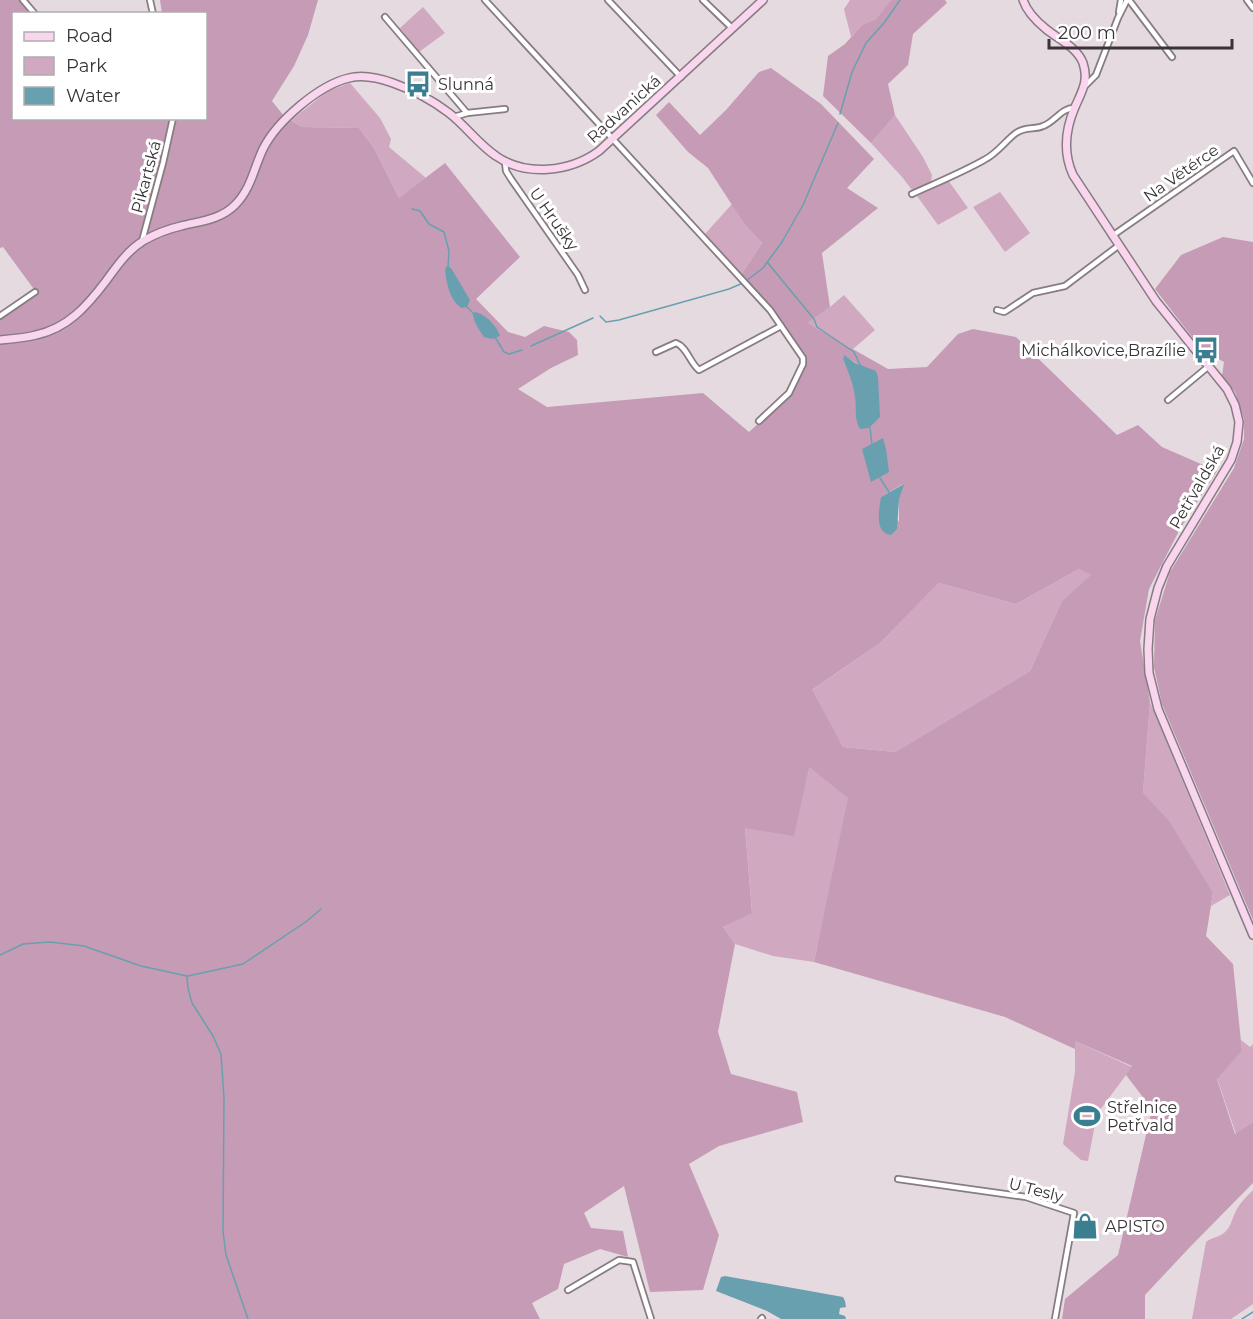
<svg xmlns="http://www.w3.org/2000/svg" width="1253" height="1319" viewBox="0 0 1253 1319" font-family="Montserrat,sans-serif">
<rect width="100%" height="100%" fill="#e6dae1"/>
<!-- green -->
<g fill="#d0a8c0">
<polygon points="850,0 891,0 876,19 862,25 851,37 844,9"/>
<polygon points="423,7 445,33 419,52 400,28"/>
<polygon points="350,83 380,118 391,139 389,147 426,178 399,198 374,148 359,128 302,127 291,120 328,91"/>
<polygon points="895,115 923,157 932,175 931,183 912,190 902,177 871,143"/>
<polygon points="948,180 968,208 938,225 917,196"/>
<polygon points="1000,192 1030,233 1005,252 973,207"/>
<polygon points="732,204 745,225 762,243 741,275 705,234"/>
<polygon points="844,295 875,330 853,349 806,323 830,307"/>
<polygon points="1079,569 1092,575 1062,601 1030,671 895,752 843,747 811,691 880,643 939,583 1016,604"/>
<polygon points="1150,702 1230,895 1211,906 1213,893 1143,793"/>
<polygon points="808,766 849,798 814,962 773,956 735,944 723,927 752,912 745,827"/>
<polygon points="1241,1040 1250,1047 1253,1044 1253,1122 1236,1134 1217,1078 1242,1051"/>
<polygon points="1075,1041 1132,1067 1097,1114 1088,1161 1081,1160 1063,1144 1075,1072"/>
<path d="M1253 1190V1304L1231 1319H1192L1206 1242C1212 1237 1221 1237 1226 1231 1231 1226 1232 1219 1235 1213 1239 1204 1246 1197 1253 1190Z"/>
</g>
<!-- forest -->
<g fill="#c69bb5" fill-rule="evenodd">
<path d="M0 0H19L32 13 14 14V118H206V14L162 13 160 0H318L308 35 294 66 272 101 284 116 302 127 359 128 374 148 399 198 445 163 520 257 476 299 508 332 525 337 544 326 569 332 577 340 578 355 551 368 518 389 547 407 703 393 749 432 789 395 805 362 803 355 772 308 741 275 762 243 745 225 708 168 688 152 656 115 669 102 700 135 726 110 759 72 771 68 821 104 874 159 847 188 878 208 822 253 830 307 807 323 888 369 927 367 958 334 973 329 1016 337 1117 435 1138 425 1162 447 1217 471 1180 529 1149 589 1140 641 1150 702 1143 793 1169 821 1213 893 1206 936 1233 964 1242 1051 1217 1079 1235 1134 1253 1122V1183L1190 1247 1145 1295V1319H1062L1065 1299 1118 1255 1152 1109 1126 1075 1132 1066 1075 1041V1049L1005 1017 814 962 848 798 809 767 794 836 745 828 752 913 723 927 735 944 718 1032 731 1074 797 1092 803 1122 719 1146 689 1164 719 1235 703 1290 650 1292 624 1186 584 1213 591 1228 623 1231 628 1257 600 1249 564 1264 558 1289 532 1303 540 1319H0V318L36 292 3 247 0 248ZM844 356 861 366 856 418 855 392 852 379 843 359ZM903 484 899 500V522L881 497ZM1079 569 1091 575 1062 601 1030 671 895 752 843 747 812 690 880 643 939 583 1016 604Z"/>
<polygon points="891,0 945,0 947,3 913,34 908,65 888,84 895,115 871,143 823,96 828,56 845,44 862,25 876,19"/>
<polygon points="1223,237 1253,242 1253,920 1162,704 1154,667 1155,620 1170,572 1234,468 1244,439 1244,419 1235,392 1222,376 1224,362 1211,355 1206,355 1155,289 1181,255"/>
</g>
<!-- water -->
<g fill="#69a0af">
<path d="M447 266 451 268 470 300 467 307 462 308C450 302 446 282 445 269Z"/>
<path d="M475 312C485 314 497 326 500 336L492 339 484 337C479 330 474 323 473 314Z"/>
<path d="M844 355 855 363 876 371 878 377 880 417 869 428 860 429C853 417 857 404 854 391 852 380 847 369 843 359Z"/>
<polygon points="883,438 886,449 889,472 871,482 862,449"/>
<path d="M904 484 899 500 897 529 891 535C874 533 879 510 881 497Z"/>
<polygon points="725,1276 843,1297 845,1301 846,1307 840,1308 839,1314 845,1316 846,1319 781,1319 767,1311 716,1291 721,1277"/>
</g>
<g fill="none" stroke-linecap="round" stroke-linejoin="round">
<!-- stream -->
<g stroke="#69a0af" stroke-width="1.5">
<polyline points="840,114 852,72 866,43 884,23 900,0"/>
<polyline points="412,209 420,211 429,224 444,232 449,251 448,267"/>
<polyline points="767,262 814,319 817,327 854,352 861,367"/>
<polyline points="746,281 763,268 782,242 803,205 838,123"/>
<polyline points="467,307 474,314"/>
<polyline points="600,316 606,322 619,320 729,289 743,283"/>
<polyline points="495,337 504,352 509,354 522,350"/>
<polyline points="531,346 593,318"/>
<polyline points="870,428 872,444"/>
<polyline points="880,478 889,492"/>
<polyline points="0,955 23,944 50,942 84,946 141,966 187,976 188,988 192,1003 213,1036 221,1054 224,1098 223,1231 226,1255 248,1319"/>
<polyline points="188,976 243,964 307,921 321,909"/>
<polyline points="1242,1319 1253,1312"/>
</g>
<!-- street casing -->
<g stroke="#867c82" stroke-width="8">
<g id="street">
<polyline points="23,0 35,14"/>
<polyline points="150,0 153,14"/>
<polyline points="485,0 770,310 803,358 803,364 789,393 759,421"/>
<polyline points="608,0 681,77"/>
<polyline points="703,0 732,28"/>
<polyline points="1129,0 1172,57"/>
<polyline points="1247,0 1253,8"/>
<polyline points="1119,12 1121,0"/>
<polyline points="385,17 467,113"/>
<polyline points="1085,86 1096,75 1118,18 1127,0"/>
<polyline points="454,117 467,113 505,109"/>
<polyline points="505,162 506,171 511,179 578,275 585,290"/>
<path d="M912 194C936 183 961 173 984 160 998 153 1005 141 1016 133 1026 126 1034 130 1043 126 1055 122 1061 108 1074 108"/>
<polyline points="1112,236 1234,151 1253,183"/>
<polyline points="142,241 163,163 173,118"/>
<polyline points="997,310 1004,312 1006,311 1033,293 1065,286 1118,246"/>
<polyline points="0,316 35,292"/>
<path d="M656 352 676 343C687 347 690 363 699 370L781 326"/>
<polyline points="1168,400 1209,366"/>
<polyline points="898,1179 1026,1197 1074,1213 1055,1319"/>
<polyline points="568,1290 619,1260 633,1262 651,1319"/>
<polyline points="761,1319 762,1318"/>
</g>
</g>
<!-- secondary casing -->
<g stroke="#867c82" stroke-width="10">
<g id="secondary">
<path d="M1023 0C1027 12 1036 21 1046 29 1058 39 1077 47 1083 63 1089 81 1082 91 1075 107 1065 130 1063 153 1073 175L1156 301 1227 389 1235 405 1239 422 1237 442 1231 460 1167 566 1158 588 1150 619 1148 649 1149 673 1158 709 1253 935"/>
<path d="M0 340C12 339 24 338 36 335 68 328 87 306 106 281 117 266 127 251 143 241 155 234 168 229 181 226 200 221 220 220 235 205 251 189 254 168 263 149 277 121 319 85 349 78 364 74 379 78 393 83 413 90 432 100 449 113 466 126 478 144 496 156 526 177 570 172 599 151L763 0"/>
</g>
</g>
<!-- street -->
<use href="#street" stroke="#fff" stroke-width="4.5"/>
<!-- secondary -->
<use href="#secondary" stroke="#fad6ee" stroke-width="7"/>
</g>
<!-- icons -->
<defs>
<g id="bus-bare" transform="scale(2.07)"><path d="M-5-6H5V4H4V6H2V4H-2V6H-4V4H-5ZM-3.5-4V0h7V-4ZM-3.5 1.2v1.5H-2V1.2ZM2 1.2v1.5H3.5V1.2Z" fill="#3b7e8f" stroke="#fff" stroke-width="2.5" paint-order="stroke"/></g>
<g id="stadium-bare" transform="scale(2.07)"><path d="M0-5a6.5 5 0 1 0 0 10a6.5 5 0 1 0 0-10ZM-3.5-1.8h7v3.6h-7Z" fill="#3b7e8f" stroke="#fff" stroke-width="2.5" paint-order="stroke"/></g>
<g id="shop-bare" transform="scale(2.07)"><path d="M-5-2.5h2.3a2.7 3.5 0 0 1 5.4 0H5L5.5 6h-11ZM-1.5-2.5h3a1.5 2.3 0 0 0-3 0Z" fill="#3b7e8f" stroke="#fff" stroke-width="2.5" paint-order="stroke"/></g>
</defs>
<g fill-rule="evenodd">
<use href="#bus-bare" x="418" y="84"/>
<use href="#bus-bare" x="1206" y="350"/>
<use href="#stadium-bare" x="1087" y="1116"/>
<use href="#shop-bare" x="1085" y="1226"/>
</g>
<g text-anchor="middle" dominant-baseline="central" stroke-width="6" stroke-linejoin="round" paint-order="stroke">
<!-- poi labels -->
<g font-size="16" fill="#373336" stroke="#fff" text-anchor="start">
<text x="438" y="84">Slunná</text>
<text x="1186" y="350" text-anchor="end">Michálkovice,Brazílie</text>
<text x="1107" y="1107">Střelnice<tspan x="1107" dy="18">Petřvald</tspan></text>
<text x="1105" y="1226">APISTO</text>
</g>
<!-- street labels -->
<g font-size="16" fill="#373336" stroke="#fff">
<text transform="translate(624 109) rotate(-42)">Radvanická</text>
<text transform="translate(1181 173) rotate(-35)">Na Větérce</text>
<text transform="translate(146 177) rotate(-75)">Pikartská</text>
<text transform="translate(554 219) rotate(55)">U Hrušky</text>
<text transform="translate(1197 487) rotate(-60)">Petřvaldská</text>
<text transform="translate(1036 1190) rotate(14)">U Tesly</text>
</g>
</g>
<!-- legend -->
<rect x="12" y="12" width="195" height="108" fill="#ffffff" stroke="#afadaf" stroke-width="1.5"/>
<rect x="24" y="32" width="30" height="9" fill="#fad6ee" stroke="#afadaf" stroke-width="1.5"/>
<text x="66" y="42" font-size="18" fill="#373336">Road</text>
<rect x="24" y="57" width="30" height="18" fill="#d0a8c0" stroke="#afadaf" stroke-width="1.5"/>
<text x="66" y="72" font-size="18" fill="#373336">Park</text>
<rect x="24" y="87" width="30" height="18" fill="#69a0af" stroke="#afadaf" stroke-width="1.5"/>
<text x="66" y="102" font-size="18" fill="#373336">Water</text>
<!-- scale -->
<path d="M1049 39v9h183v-9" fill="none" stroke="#373336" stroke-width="3"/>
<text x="1058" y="39" font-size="18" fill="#373336" stroke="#ffffff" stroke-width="4.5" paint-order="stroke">200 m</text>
</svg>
